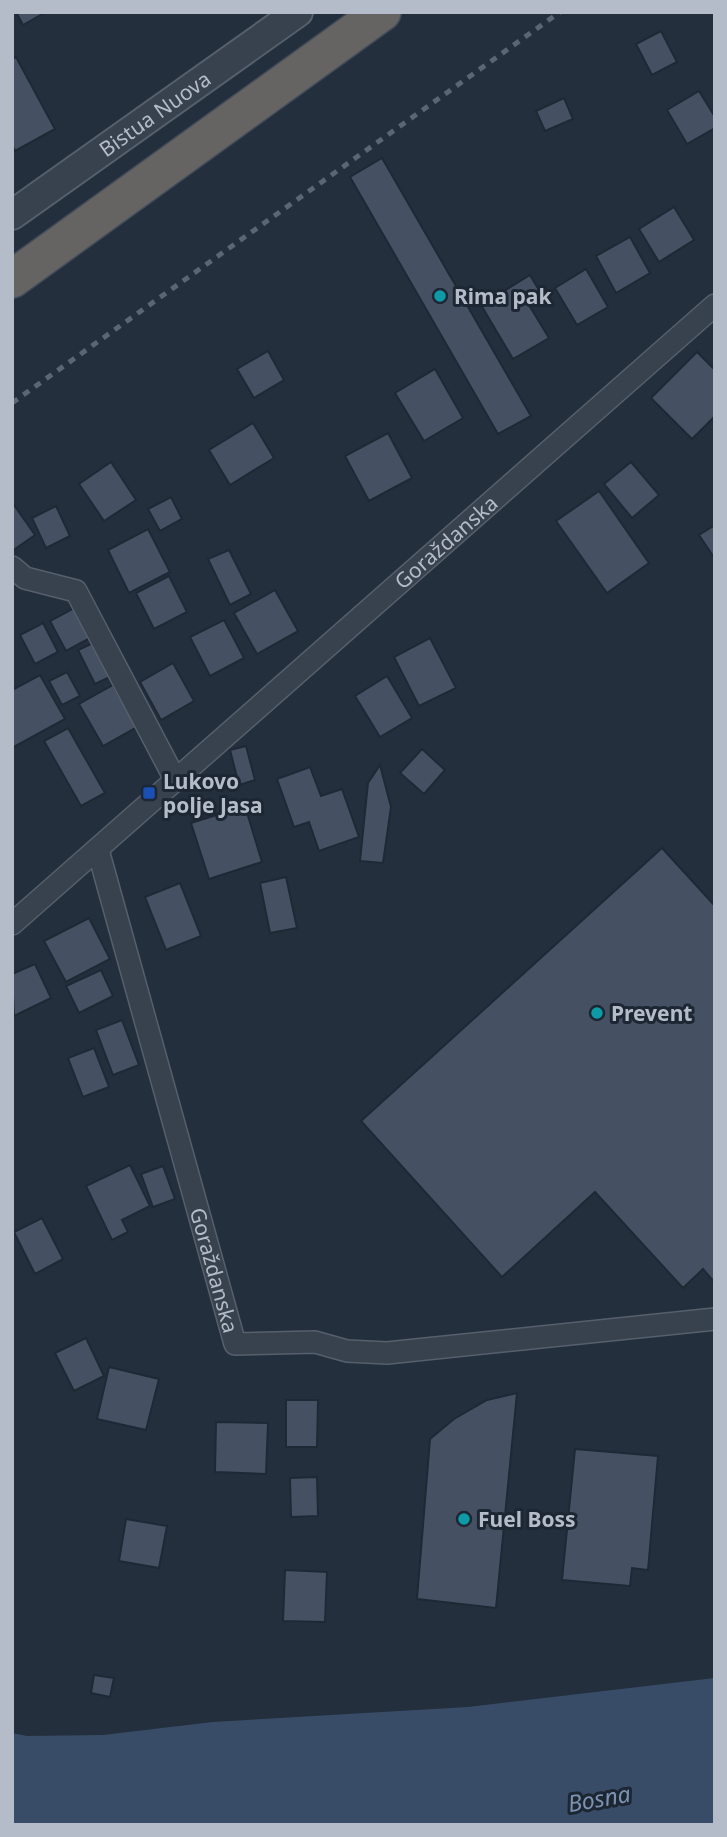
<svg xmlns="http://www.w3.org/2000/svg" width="727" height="1837" viewBox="0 0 727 1837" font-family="'Noto Sans',sans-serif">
<rect width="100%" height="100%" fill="#242f3e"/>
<!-- water -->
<polygon fill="#394c67" points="715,1678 715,1825 12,1825 12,1733 27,1736 103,1735 213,1722 468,1707"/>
<!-- building -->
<g fill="#455162" stroke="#1f2835" stroke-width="2">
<polygon points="16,12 46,12 23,25"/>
<polygon points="661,31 677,62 652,75 636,44"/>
<polygon points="16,57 55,129 15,151 12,145 12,59"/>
<polygon points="699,91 715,117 715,128 687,144 667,110"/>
<polygon points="564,98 573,119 545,131 536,111"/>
<polygon points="382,158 531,416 498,434 350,177"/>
<polygon points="674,207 694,240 659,262 639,229"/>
<polygon points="630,237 650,273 616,293 596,256"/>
<polygon points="586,269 608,307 577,325 555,288"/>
<polygon points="530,275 543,297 529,305 549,338 513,359 481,305"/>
<polygon points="268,351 284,380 254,398 237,369"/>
<polygon points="697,352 715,370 715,416 692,439 651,398"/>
<polygon points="435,369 463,418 424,441 395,393"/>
<polygon points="253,423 274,458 230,485 209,450"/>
<polygon points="388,433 412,478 369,501 345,456"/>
<polygon points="111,462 136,500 104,521 79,484"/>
<polygon points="631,462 659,495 632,518 604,484"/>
<polygon points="599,491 649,563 607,593 556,521"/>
<polygon points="171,497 182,519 160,531 148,509"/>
<polygon points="12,502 35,535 12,551"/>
<polygon points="56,506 70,536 46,548 32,518"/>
<polygon points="715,525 715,559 699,535"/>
<polygon points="148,529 170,572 129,593 108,550"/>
<polygon points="229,550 251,594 230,605 208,559"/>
<polygon points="169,576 187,612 154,629 136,593"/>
<polygon points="275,590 298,631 257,654 234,613"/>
<polygon points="76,607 92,637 66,651 50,621"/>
<polygon points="224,620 244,658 210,676 190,637"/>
<polygon points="43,623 58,652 35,664 20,635"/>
<polygon points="430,638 456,688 419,706 394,657"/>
<polygon points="95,642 112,676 95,684 78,650"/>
<polygon points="173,663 194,701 161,720 140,682"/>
<polygon points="67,672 80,696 62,705 49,681"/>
<polygon points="40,675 65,719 12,748 12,690"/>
<polygon points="387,676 412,718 380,737 355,696"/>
<polygon points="113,685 137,727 103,746 79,704"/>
<polygon points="68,728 105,793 81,806 44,741"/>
<polygon points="246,746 255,780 239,785 230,750"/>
<polygon points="422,749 445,770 424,794 400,773"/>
<polygon points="380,765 391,807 383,863 360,861 368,783"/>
<polygon points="310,767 321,796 342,789 359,837 319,851 309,822 294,827 277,779"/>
<polygon points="245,806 262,862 209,879 191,823"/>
<polygon points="662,848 715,906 715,1283 703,1269 683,1288 595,1192 502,1277 361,1121"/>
<polygon points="286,877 297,928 270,933 260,883"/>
<polygon points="180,883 201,936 166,950 145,897"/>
<polygon points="89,918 110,959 66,982 44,941"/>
<polygon points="35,964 51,998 14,1016 12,974"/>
<polygon points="101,970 113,996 79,1013 66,986"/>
<polygon points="122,1020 139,1065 113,1075 96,1030"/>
<polygon points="94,1048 109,1087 83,1097 68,1058"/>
<polygon points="130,1165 150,1206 122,1220 128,1232 112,1240 86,1186"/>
<polygon points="163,1166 175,1199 153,1207 141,1174"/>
<polygon points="42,1218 63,1259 35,1274 14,1232"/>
<polygon points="86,1338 104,1376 74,1391 55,1353"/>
<polygon points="109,1367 159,1379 146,1430 97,1419"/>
<polygon points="517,1393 496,1608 417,1599 430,1439 454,1419 487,1400"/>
<polygon points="286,1400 318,1400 317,1447 286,1447"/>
<polygon points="216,1422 268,1423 266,1474 215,1472"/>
<polygon points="575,1449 658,1456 648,1570 632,1568 630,1586 562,1580"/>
<polygon points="317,1477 318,1516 291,1517 290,1478"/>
<polygon points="126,1519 167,1526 159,1568 119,1561"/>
<polygon points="285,1570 327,1572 325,1622 283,1621"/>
<polygon points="94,1675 114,1678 110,1697 91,1693"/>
</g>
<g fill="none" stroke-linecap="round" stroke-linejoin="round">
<!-- minor casing -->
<g stroke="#565f6c" stroke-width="24">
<g id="minor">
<polyline points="12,567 25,578 76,591 176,781"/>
<path id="s1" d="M98 850 235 1344 315 1342 347 1351 387 1353 715 1319"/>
<path id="s2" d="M12 924 715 305"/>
</g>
</g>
<!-- tertiary casing -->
<g stroke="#565f6c" stroke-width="32">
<g id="tertiary">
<path id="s3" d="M12 215 298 12"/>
</g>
</g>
<!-- trunk casing -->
<g stroke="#434c59" stroke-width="40">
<polyline id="trunk" points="12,279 382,12"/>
</g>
<!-- minor -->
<use href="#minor" stroke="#38414e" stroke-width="21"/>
<!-- tertiary -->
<use href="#tertiary" stroke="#38414e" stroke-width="28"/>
<!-- trunk -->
<use href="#trunk" stroke="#656462" stroke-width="37"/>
<!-- rail -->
<polyline stroke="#5a6575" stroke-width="5" stroke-dasharray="7 7" stroke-linecap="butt" points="12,403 560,12"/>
</g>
<!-- markers -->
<g fill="#0f9aa8" stroke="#1d2633" stroke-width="2.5">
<circle cx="440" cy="296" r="7"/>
<circle cx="597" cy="1013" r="7"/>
<circle cx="464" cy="1519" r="7"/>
</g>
<rect fill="#1a4fb4" stroke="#1d2633" stroke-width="2.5" x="142" y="786" width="14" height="14" rx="3.5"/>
<g text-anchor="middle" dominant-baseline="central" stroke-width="6" stroke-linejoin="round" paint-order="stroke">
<!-- street labels -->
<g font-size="21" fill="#b4bcc9" stroke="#1d2633">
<text stroke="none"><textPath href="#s3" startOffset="175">Bistua Nuova</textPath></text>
<text stroke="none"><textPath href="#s2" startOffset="578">Goraždanska</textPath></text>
<text stroke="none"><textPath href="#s1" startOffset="436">Goraždanska</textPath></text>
</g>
<!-- poi labels -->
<g font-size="21" font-weight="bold" fill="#b4bcc9" stroke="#1d2633" text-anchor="start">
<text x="454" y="296">Rima pak</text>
<text x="163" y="781">Lukovo<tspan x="163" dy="24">polje Jasa</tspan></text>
<text x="611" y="1013">Prevent</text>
<text x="478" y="1519">Fuel Boss</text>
</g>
<!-- water labels -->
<g font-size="23" font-style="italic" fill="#7c92b1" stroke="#1d2633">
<text transform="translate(599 1798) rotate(-10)">Bosna</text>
</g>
</g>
<!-- border -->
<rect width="727" height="1837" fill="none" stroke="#b4bcc9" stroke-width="28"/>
</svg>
